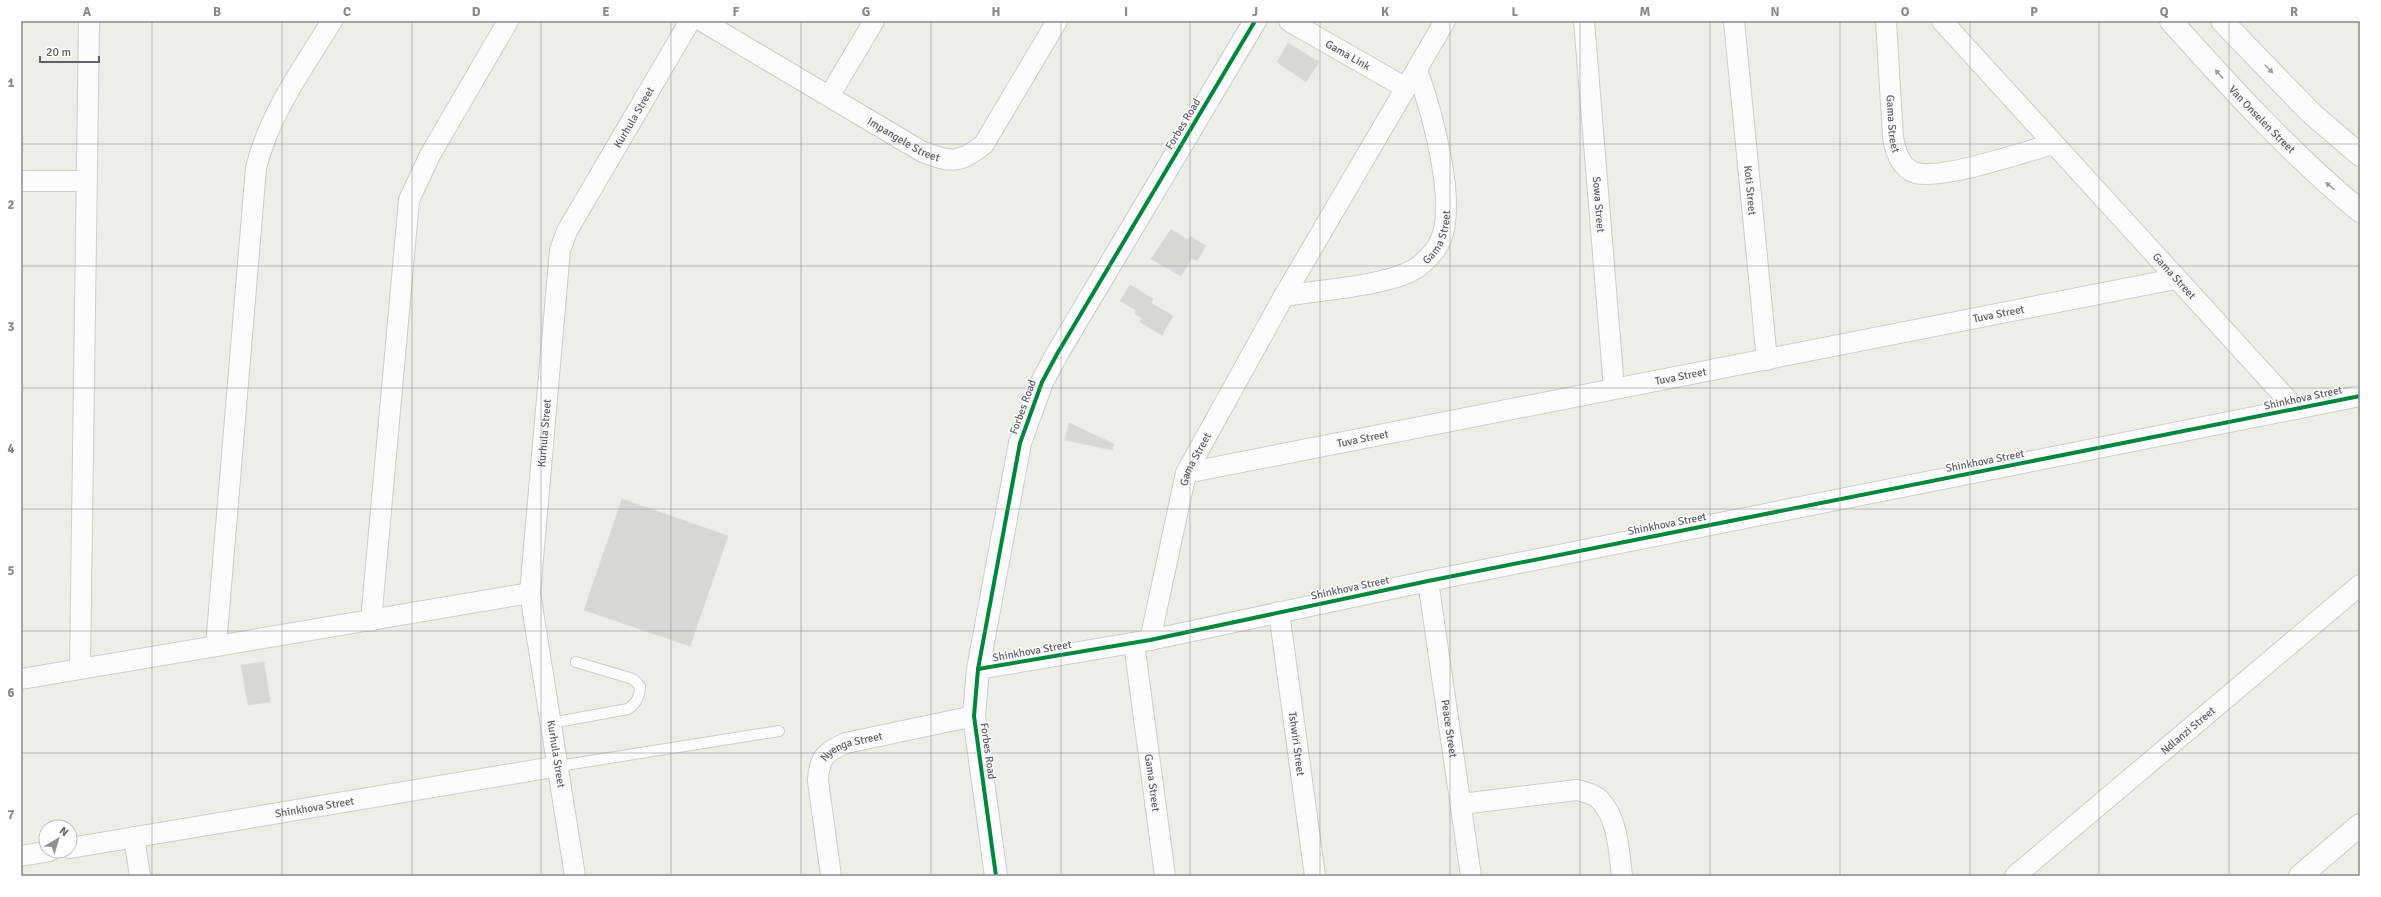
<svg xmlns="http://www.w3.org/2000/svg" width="2381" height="897" viewBox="0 0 2381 897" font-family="Signika,sans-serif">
<rect width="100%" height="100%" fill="#eeeee9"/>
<!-- building -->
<g fill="#d8d7d4" stroke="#ddddd8">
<polygon points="1288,43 1319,62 1306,82 1277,62"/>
<polygon points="1171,229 1188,240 1190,236 1206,246 1197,261 1192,258 1181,276 1151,259"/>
<polygon points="1130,285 1153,299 1151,303 1173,316 1162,335 1140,322 1142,318 1135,314 1136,310 1120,301"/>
<polygon points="1069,423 1114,444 1112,450 1065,440"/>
<polygon points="622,499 728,536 690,646 584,610"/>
<polygon points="264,662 270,702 248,705 241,665"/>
</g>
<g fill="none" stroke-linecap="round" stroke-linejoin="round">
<!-- service casing -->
<g stroke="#cccccb" stroke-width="12">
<g id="service">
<path d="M551 723 628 709C637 703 640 696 640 686L633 679 576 662"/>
<polyline points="559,766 779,731"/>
</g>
</g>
<!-- minor casing -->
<g stroke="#cccccb" stroke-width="22">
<g id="minor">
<path id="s1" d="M702 21 921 151C950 163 960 164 984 144L1057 21"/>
<path id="s2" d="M1289 21 1406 88"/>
<path id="s3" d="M1584 21 1614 388"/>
<path id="s4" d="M1734 21 1767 360"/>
<path id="s5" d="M1886 21 1893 137C1895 151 1901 169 1916 173 1943 180 2024 152 2053 144"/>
<path id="s6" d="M1942 21 2296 409"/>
<polyline points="830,95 874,21"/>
<polyline points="21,181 87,181"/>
<path id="s7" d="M1284 296C1319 290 1391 286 1418 267 1427 260 1437 250 1441 239 1457 200 1431 109 1417 70"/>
<path id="s8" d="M1186 473 2175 279"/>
<path id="s9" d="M1428 581 1471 876"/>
<path id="s10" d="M1279 612 1315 876"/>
<polyline points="371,621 409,200 430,155 508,21"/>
<path id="s11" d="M1150 640 1186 473 1284 296 1445 21"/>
<path id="s12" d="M1134 643 1165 876"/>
<path d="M216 646 256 168C269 114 303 68 332 21"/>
<polyline points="80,668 89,21"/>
<polyline points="978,669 1150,640 1428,581 2360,396"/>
<polyline points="21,679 530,593"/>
<path d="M1461 804 1577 790C1584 792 1594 794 1599 799 1618 818 1619 851 1622 876"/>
<polyline points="134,837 140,876"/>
<path id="s13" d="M70 848 559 766"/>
<polyline points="21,856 50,851"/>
<path id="s14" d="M575 876 530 593 560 250 567 231 690 21"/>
<path id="s15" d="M831 876 818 781C819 758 825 752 846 743L974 716"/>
<path id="s16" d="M2015 876 2360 585"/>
</g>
</g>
<!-- tertiary casing -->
<g stroke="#cccccb" stroke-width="24">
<polyline id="tertiary" points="996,876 974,716 978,669 1020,443 1042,382 1057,354 1255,21"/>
</g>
<!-- secondary casing -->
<g stroke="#cbcbcb" stroke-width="24">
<g id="secondary">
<path id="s17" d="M2171 21C2231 88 2291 154 2360 211"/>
<polyline points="2222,21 2311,113 2360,155"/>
<polyline points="2300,876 2360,825"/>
</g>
</g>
<!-- service -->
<use href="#service" stroke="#fcfcfc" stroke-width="10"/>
<!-- minor -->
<use href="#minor" stroke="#fcfcfc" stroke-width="20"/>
<!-- tertiary -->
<use href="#tertiary" stroke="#fcfcfc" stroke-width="22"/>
<!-- secondary -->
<use href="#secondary" stroke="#fcfcfc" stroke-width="22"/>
<!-- cycleway casing -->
<g stroke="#fff" stroke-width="6">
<g id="cycleway">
<polyline points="978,669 1150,640 1428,581 2360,396"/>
<polyline points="996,876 974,716 978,669 1020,443 1042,382 1057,354 1255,21"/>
</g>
</g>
<!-- cycleway -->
<use href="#cycleway" stroke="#00873e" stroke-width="4"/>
</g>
<!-- one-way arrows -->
<defs><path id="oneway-solid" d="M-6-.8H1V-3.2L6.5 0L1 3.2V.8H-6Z"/></defs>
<g fill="#9e9ea2">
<use href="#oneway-solid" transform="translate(2269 69) rotate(46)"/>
<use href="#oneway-solid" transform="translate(2219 74) rotate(-133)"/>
<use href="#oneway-solid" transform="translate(2330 186) rotate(-140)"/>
</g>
<!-- grid -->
<path fill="none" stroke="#87888b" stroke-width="1" stroke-opacity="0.55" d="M152 21V876M282 21V876M412 21V876M541 21V876M671 21V876M801 21V876M931 21V876M1061 21V876M1190 21V876M1320 21V876M1450 21V876M1580 21V876M1710 21V876M1840 21V876M1970 21V876M2099 21V876M2229 21V876M21 144H2360M21 266H2360M21 388H2360M21 509H2360M21 631H2360M21 753H2360"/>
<g text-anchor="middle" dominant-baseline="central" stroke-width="3" stroke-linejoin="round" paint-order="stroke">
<!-- street labels -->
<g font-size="11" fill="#5f6066" stroke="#fff">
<text stroke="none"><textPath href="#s2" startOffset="68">Gama Link</textPath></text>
<text stroke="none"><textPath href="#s14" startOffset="783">Kurhula Street</textPath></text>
<text stroke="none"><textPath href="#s17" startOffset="134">Van Onselen Street</textPath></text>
<text transform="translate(1183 124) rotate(-59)">Forbes Road</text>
<text stroke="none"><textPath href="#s5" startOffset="103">Gama Street</textPath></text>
<text stroke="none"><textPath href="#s1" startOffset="234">Impangele Street</textPath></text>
<text stroke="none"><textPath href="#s4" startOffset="170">Koti Street</textPath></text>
<text stroke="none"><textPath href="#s3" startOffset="184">Sowa Street</textPath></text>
<text stroke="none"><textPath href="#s7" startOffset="175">Gama Street</textPath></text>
<text stroke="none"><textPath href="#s6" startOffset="345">Gama Street</textPath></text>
<text stroke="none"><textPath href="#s8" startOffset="828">Tuva Street</textPath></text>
<text stroke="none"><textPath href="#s8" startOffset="504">Tuva Street</textPath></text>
<text transform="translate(2303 398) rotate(-12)">Shinkhova Street</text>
<text transform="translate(1023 407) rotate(-70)">Forbes Road</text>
<text stroke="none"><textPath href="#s14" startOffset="447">Kurhula Street</textPath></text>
<text stroke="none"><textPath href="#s8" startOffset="180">Tuva Street</textPath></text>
<text stroke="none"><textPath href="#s11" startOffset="187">Gama Street</textPath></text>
<text transform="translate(1985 461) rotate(-11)">Shinkhova Street</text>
<text transform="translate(1667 524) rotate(-11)">Shinkhova Street</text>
<text transform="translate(1350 588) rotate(-12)">Shinkhova Street</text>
<text transform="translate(1032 651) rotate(-10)">Shinkhova Street</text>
<text stroke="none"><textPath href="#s9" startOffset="149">Peace Street</textPath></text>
<text stroke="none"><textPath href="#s16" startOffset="226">Ndlanzi Street</textPath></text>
<text stroke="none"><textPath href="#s10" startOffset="133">Tshwiri Street</textPath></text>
<text stroke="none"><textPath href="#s15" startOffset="151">Nyenga Street</textPath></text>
<text transform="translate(988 751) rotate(82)">Forbes Road</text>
<text transform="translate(556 754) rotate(81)">Kurhula Street</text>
<text stroke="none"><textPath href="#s12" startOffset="141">Gama Street</textPath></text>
<text stroke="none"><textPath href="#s13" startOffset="248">Shinkhova Street</textPath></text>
</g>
</g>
<!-- border -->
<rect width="2381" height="897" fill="none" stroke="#ffffff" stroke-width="44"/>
<!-- north arrow -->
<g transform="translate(58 839) rotate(38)"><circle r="19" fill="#ffffff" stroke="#bfbfc2"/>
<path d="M0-3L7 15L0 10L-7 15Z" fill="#919294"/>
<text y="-6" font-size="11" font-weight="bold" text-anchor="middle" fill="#5f6066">N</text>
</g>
<!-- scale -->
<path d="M40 56v6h59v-6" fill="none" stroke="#5f6066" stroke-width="2"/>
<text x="46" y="56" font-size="12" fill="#5f6066" stroke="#ffffff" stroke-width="3" paint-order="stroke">20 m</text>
<rect x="22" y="22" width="2337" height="853" fill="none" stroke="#87888b" stroke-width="1.5"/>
<g font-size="13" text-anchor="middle" font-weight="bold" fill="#87888b">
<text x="87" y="16">A</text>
<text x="217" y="16">B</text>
<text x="347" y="16">C</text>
<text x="476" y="16">D</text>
<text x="606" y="16">E</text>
<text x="736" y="16">F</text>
<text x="866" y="16">G</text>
<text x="996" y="16">H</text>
<text x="1126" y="16">I</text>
<text x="1255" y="16">J</text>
<text x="1385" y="16">K</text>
<text x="1515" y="16">L</text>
<text x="1645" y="16">M</text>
<text x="1775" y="16">N</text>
<text x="1905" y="16">O</text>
<text x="2034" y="16">P</text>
<text x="2164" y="16">Q</text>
<text x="2294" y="16">R</text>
<text x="11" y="87">1</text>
<text x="11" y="209">2</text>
<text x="11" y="331">3</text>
<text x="11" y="453">4</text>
<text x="11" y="575">5</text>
<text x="11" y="697">6</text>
<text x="11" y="819">7</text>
</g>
</svg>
